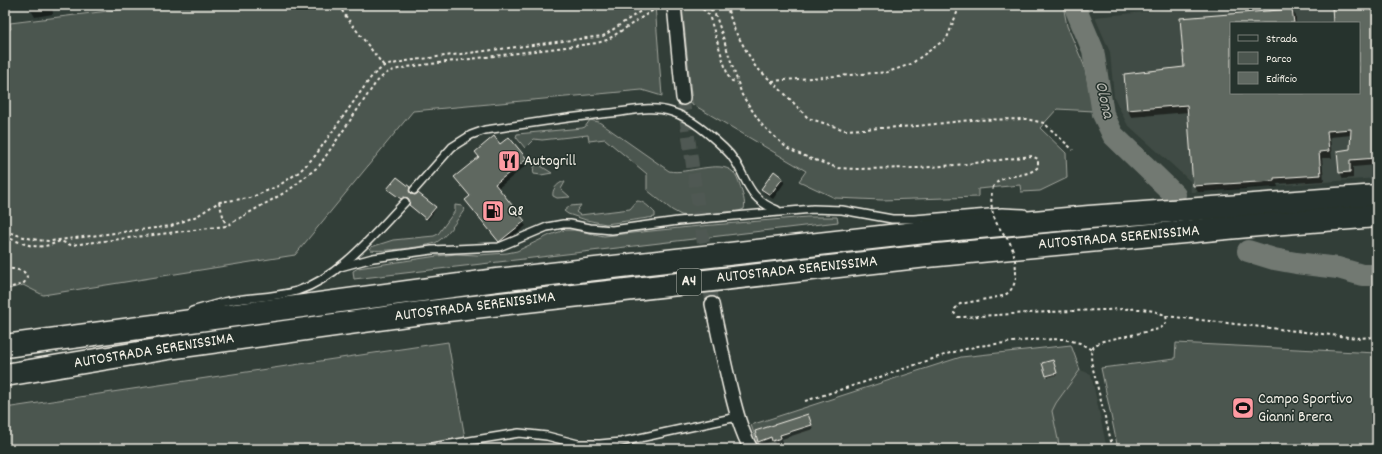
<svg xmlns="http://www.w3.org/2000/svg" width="1382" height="454" viewBox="0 0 1382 454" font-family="Dekko,sans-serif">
<rect width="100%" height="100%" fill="#323e38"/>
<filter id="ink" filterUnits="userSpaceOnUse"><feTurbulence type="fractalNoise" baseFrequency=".025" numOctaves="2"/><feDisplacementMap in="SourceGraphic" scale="8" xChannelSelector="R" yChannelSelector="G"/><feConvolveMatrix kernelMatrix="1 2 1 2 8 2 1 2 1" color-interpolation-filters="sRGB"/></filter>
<g filter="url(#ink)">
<!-- built -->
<g fill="#404b44" fill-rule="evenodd">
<path d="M1203 5H1377V178L1191 192 1190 181 1127 124 1114 97 1110 52 1095 17 1203 6ZM1231 23H1359V93H1231Z"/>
<polygon points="1080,370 1091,374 1107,449 1060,449 1052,411 1056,403"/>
</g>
<!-- green -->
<g fill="#4c564f" stroke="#a0a49c">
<polygon points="157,5 655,5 662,96 642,90 413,111 295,255 43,295 23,285 5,290 5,30 11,29 10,23"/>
<polygon points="682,5 1063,5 1067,26 1084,65 1094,111 1057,109 1040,128 1066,153 1067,178 1040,191 1021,192 1020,185 978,189 978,197 882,200 835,198 799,181 806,171 692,104"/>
<path d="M590 120 599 122 669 171C686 175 720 159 733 172 737 175 738 180 740 185 742 193 746 202 744 209L739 211 686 216 681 215 672 210 647 190V174L605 139 589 141 588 135 542 140 534 139 525 148 516 137 517 134 582 128 585 127Z"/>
<path d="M546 158 541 166 552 173 541 175 534 174C531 166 539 160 546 158Z"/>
<path d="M562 182H565L561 189 570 197 557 198 553 196C552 190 556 185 562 182Z"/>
<path d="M637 201C644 201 650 208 655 213V217L606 224 586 220 568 214 564 211 570 206 581 205 576 212 580 215 630 209Z"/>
<path d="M455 205 462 206 465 209C457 220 448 235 437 242 429 247 380 252 370 250L371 247 393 240 434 236 438 234 455 211Z"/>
<polygon points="807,217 837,217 838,222 354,279 353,271 358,268 437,256 456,254 478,255 507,253 517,251 550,235 565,230 574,230 604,236 689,227"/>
<polygon points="448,342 465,438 384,449 5,449 5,408"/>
<polygon points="1176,343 1377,353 1377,449 1118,449 1101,368 1175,359"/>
<polygon points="1071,345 1080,370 1056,403 1052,411 1060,449 760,449 758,445 751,425 961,357"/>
</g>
<!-- shadow -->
<g fill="#0007">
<polygon points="28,5 52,5 53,14 35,17"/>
<polygon points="82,5 121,5 85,10"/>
<polygon points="1351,5 1377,5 1377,165 1353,167 1353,178 1343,179 1340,172 1351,150 1352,135 1330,137 1332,158 1322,158 1324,181 1277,184 1278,187 1198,192 1194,186 1189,112 1131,117 1128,110 1125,75 1185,68 1181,19 1292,10 1296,16 1296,23 1231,23 1231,93 1359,93 1359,23 1334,23"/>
<polygon points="500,146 526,159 528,164 497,189 526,226 502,245 468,204 466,200 470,197 455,177"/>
<polygon points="782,178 785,182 773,199 764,193 762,189"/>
<polygon points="409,188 410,190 410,194 415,196 436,209 428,220 411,207 410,200 405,199 402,201 388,189"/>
<polygon points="1044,363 1054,363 1057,375 1048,377"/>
<polygon points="808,416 813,429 782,439 783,442 775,444 774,441 761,445 759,442 776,437"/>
<polygon points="903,445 904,449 892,449"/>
</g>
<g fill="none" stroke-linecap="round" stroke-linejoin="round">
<!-- river -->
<g stroke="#727972" stroke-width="22">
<polyline points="1074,5 1093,50 1103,114 1113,135 1175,195"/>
<polyline points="1248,251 1274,259 1296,263 1338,268 1362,275 1377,275"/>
</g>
</g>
<!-- building -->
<g fill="#5f6861" stroke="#f4f1e8">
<polygon points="1342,5 1377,5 1377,158 1350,160 1350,172 1339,173 1337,151 1350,149 1351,129 1327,131 1329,151 1319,152 1321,175 1274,178 1274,181 1193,186 1187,105 1127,110 1124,74 1184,67 1180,18 1292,9 1294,23 1231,23 1231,93 1359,93 1359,23 1333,23 1332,6"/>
<polygon points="494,136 500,144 509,137 527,159 495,184 525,221 499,242 465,200 470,196 454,177 479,157 475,152"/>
<polygon points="774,171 783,178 770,195 761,189"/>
<polygon points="397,177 410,187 409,191 411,194 415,195 418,193 436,207 426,219 409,205 410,201 408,198 404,197 401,199 387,189"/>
<polygon points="1053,360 1057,373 1046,376 1042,363"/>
<polygon points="808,414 812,425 780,435 781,438 772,441 771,437 758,442 755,431"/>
</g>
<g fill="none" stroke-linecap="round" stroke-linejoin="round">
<!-- street-tunnel -->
<polyline stroke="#4f5952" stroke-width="13" stroke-dasharray="13 6" stroke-linecap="butt" points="683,98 712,304"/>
<!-- lane casing -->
<g stroke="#f4f1e8" stroke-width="10">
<g id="lane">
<path d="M414 190 452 147 471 135 485 130C527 124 569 117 611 113 631 111 652 105 672 112 691 118 709 134 724 148 748 170 742 197 777 210"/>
<polyline points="340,267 373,258 432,250 499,247 547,227 563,224 570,224 590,228 612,230 678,221 813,209 842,210 892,219 914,219 1002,212 1024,213"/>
<path d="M192 311C202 308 213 305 224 302 248 297 273 298 297 291 340 277 374 234 405 202"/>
<polyline points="420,449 519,433 547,436 578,444 600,444 621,442 737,417"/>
</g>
</g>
<!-- street casing -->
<g stroke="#f4f1e8" stroke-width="16">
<g id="street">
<polyline points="674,5 683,98"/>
<path d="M712 304C718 333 724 362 731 391 736 411 741 431 751 449"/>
</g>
</g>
<!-- highway casing -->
<g stroke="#f4f1e8" stroke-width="25">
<g id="highway">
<polyline points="5,346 497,280 925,232 1089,217 1377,196"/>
<polyline points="5,375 175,347 421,313 927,256 1259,225 1377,216"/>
</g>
</g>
<!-- path -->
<g stroke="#f4f1e8" stroke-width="2" stroke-dasharray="3 3" stroke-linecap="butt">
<polyline points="339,5 344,14 384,66"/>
<polyline points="698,5 705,11 709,15 728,76 732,81 737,82"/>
<path d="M707 5 716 16 742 95 762 125 788 149 809 158 838 168 855 169 918 168 967 164 1032 156 1038 159V167C1026 179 1002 172 993 187"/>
<polyline points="726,5 735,31 755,66 785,94 808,118 845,130 917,126 971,120 1026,119 1044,123 1073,150"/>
<polyline points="772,81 888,72 911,64 947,38 960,5"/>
<polyline points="219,202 226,226"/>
<path d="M5 231C20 236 34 241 51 241L171 226 197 216 219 202 250 198 278 186 299 172 315 156 372 76 384 66 406 61 603 36 650 5"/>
<path d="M5 237C27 244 37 252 60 241L71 245 226 226 289 190 319 166 375 84C386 71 390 71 407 67L597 43 607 40 661 5"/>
<path d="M5 268C13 269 36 270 23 284L5 289"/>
<path d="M1016 277C1014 286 1012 291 1003 296L960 304 955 309 954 313 958 317H964C1011 314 1058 311 1105 310 1125 309 1148 306 1166 316L1167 321 1162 327 1159 329 1103 341C1090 346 1090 352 1092 365L1113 449"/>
<polyline points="1166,316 1357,338 1377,337"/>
<polyline points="805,401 877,378 950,353 978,346 1031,340 1063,339 1080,343 1092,350"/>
</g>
<!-- lane -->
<use href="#lane" stroke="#26332d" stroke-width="7"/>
<!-- street -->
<use href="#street" stroke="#26332d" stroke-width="13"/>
<!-- highway -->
<use href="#highway" stroke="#26332d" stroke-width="22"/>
<!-- path-bridge -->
<path stroke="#f4f1e8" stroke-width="2" stroke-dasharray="3 3" stroke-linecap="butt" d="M993 187C990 199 991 213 997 224 1001 231 1006 236 1010 243 1015 253 1016 265 1016 277"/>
</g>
</g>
<!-- icons -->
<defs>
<g id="restaurant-square" transform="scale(1.15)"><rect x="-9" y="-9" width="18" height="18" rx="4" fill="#ff9aa2" stroke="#26332d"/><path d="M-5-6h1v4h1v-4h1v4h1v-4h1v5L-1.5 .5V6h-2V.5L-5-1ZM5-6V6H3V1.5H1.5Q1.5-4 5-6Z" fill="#111"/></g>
<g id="fuel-square" transform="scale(1.15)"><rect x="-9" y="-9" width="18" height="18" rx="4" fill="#ff9aa2" stroke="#26332d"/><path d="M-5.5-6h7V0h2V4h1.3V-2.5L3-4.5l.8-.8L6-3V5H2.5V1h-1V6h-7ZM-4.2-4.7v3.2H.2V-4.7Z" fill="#111"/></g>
<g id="stadium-square" transform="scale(1.15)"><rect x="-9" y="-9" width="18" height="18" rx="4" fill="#ff9aa2" stroke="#26332d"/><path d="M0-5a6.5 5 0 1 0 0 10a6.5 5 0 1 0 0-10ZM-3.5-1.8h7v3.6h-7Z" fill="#111"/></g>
</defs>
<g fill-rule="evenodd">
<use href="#restaurant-square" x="509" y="161"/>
<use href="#fuel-square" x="493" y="211"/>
<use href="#stadium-square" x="1243" y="408"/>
</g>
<g text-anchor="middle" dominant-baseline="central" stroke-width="3" stroke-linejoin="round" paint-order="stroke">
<!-- shield labels -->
<rect fill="#26332d" stroke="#b6b8b0" stroke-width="1" x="677" y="269" width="24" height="26" rx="3"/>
<g font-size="15" font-weight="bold" fill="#f4f1e8">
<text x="689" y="282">A4</text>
</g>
<!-- poi labels -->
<g font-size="16" fill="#f4f1e8" stroke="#26332d" text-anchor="start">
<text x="524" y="161">Autogrill</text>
<text x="508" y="211">Q8</text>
<text x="1258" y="399">Campo Sportivo<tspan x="1258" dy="18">Gianni Brera</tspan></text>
</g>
<!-- street labels -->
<g font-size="16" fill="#f4f1e8" stroke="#26332d">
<text transform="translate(1119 238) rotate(-5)">AUTOSTRADA SERENISSIMA</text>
<text transform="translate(797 270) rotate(-6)">AUTOSTRADA SERENISSIMA</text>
<text transform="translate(475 307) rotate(-7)">AUTOSTRADA SERENISSIMA</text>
<text transform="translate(154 351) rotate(-9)">AUTOSTRADA SERENISSIMA</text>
</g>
<!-- water labels -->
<g font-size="17" font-style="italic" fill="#babbb3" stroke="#26332d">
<text transform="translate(1103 100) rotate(77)">Olona</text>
</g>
</g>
<!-- margin -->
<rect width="1382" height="454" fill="none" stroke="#26332d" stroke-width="20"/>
<rect x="10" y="10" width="1362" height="434" fill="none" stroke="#f4f1e8" stroke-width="1.5" filter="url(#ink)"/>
<!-- legend -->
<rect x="1230" y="22" width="130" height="72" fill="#26332d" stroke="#787f78"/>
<rect x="1238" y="35" width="20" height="6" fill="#26332d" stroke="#787f78"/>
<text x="1266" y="42" font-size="12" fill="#f4f1e8">Strada</text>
<rect x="1238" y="52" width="20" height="12" fill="#4c564f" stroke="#787f78"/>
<text x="1266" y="62" font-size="12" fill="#f4f1e8">Parco</text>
<rect x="1238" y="72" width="20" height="12" fill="#5f6861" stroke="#787f78"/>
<text x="1266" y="82" font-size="12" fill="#f4f1e8">Edificio</text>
</svg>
